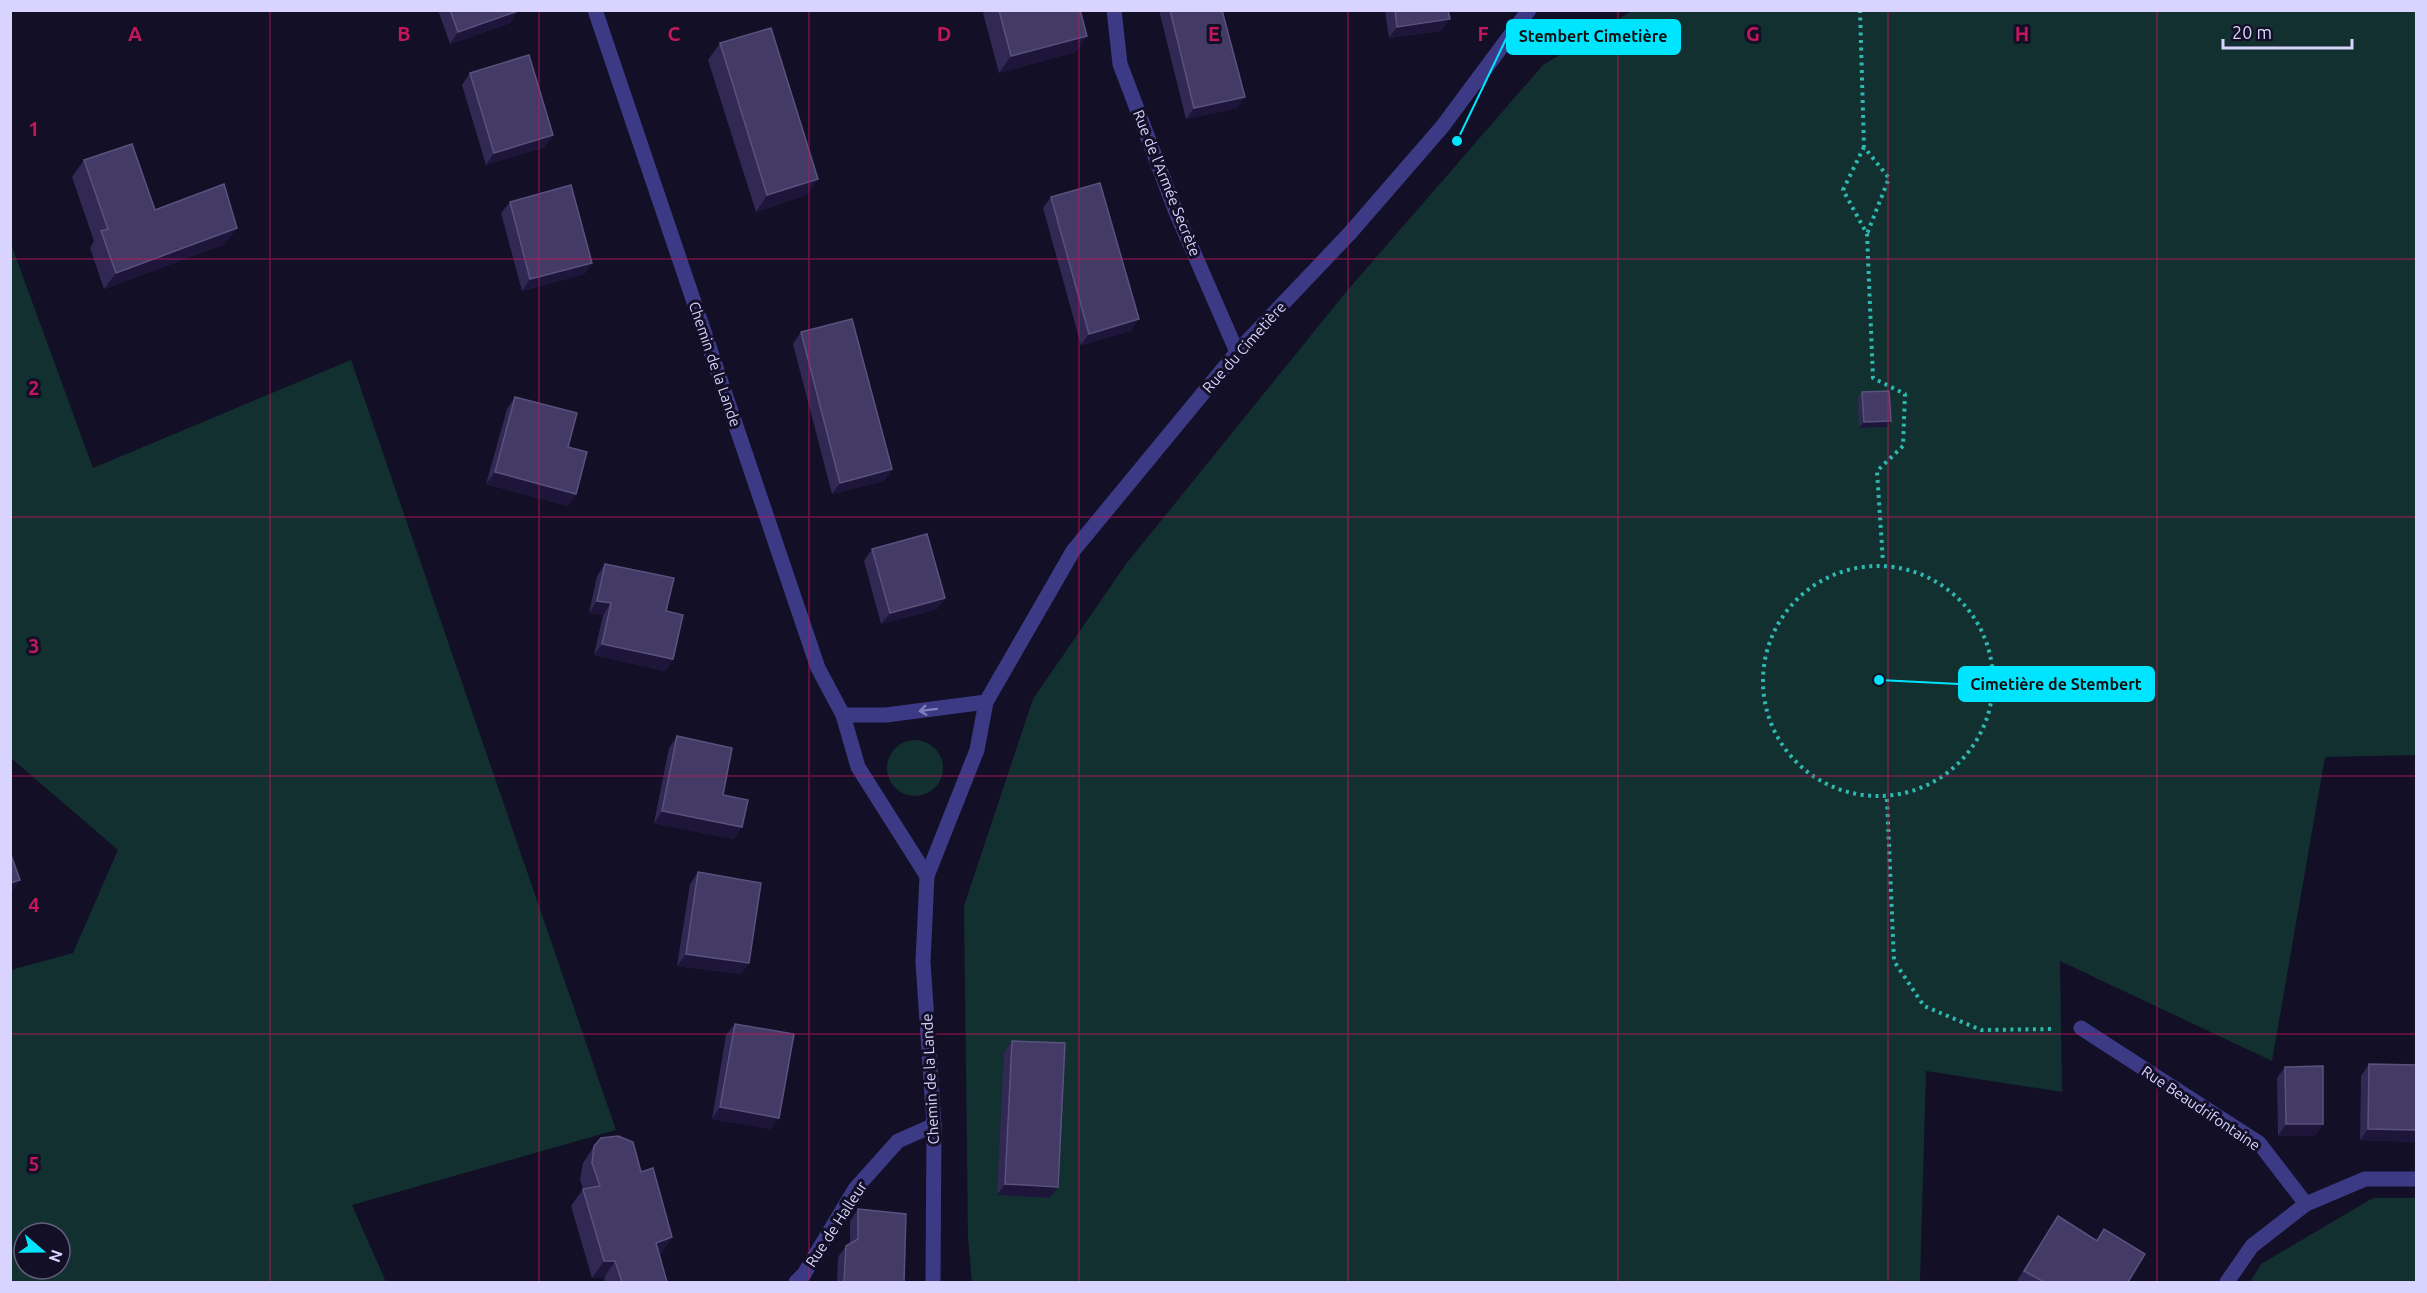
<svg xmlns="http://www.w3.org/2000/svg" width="2427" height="1293" viewBox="0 0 2427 1293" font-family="Ubuntu,sans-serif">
<rect width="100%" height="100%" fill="#130f26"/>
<!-- green -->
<g fill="#12302f" fill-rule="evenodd">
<polygon points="1632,11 2416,11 2416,755 2325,757 2272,1061 2060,961 2062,1092 1926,1071 1920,1282 972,1282 968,1238 964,906 1033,699 1126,564 1346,292 1543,65"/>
<path d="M11 244 93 468 351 360 616 1130 352 1205 386 1282H11V970L73 953 118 850 11 758ZM24 1233H60V1269H24Z"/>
<circle cx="915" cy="768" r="28"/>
<polygon points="2373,1198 2416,1198 2416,1282 2250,1282 2261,1264"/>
</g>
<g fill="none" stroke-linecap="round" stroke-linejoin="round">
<!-- path -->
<g stroke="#2fb8b0" stroke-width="4" stroke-dasharray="3 4.5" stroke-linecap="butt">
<polyline points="1860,10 1864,147 1889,178 1867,234"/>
<polyline points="1864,147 1843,190 1867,234 1873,378 1905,394 1903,446 1877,471 1883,562"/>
<circle cx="1878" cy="681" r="115"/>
<polyline points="1887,799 1894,961 1924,1006 1981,1030 2053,1029"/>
</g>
<!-- minor -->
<g stroke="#3d3a85" stroke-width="15">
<polyline points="595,10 818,668 843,715 858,767 927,876"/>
<polyline points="1114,10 1120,64 1176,212 1237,352"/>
<polyline points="843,715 886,715 986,702"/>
<polyline points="2081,1028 2259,1143 2306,1204"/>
<polyline points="796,1282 804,1274 855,1189 898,1141 934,1125"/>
<polyline points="933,1282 934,1125 923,962 927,876 977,750 986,702 1073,551 1237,352 1350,233 1442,127 1529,10"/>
<polyline points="2227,1282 2252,1246 2306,1204 2365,1179 2416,1179"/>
</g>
</g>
<!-- wall -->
<g fill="#312854">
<polygon points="438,10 518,10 510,23 450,44"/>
<polygon points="984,10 1080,10 1087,36 1075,52 999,73 983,13"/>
<polygon points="1159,10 1222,10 1237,108 1186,119"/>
<polygon points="1385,10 1448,10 1441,31 1389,38"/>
<polygon points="720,43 818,179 806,195 756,212 708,60"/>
<polygon points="470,73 553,135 545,147 486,165 462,85"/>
<polygon points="84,160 155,210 225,244 104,289 90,248 94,241 72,177"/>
<polygon points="1051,197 1131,331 1081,345 1043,208"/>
<polygon points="510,202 592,263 584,274 522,291 501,213"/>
<polygon points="801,332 892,469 884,481 832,494 793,344"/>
<polygon points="1862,392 1887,427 1859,428 1858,398"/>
<polygon points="515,397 568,447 576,494 568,506 486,484 507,409"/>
<polygon points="872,549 945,598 937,609 881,624 864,561"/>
<polygon points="605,564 666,611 673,659 665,671 594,655 603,615 589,613 597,576"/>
<polygon points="677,736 723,795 734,839 654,823 669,748"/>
<polygon points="698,872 749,963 741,974 677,966 690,884"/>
<polygon points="735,1024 771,1129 712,1119 726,1035"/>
<polygon points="1012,1041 1050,1198 997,1195 1004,1052"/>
<polygon points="2369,1064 2416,1065 2416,1142 2360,1140 2361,1076"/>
<polygon points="2285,1067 2323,1124 2314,1136 2278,1136 2277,1078"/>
<polygon points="594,1146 641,1172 672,1237 661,1254 659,1255 667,1282 605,1282 604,1278 592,1278 571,1206 583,1189 580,1180 583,1163"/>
<polygon points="858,1209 904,1282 837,1282 838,1257 846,1246 850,1244 850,1221"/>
<polygon points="2058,1216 2097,1240 2104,1229 2128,1282 2016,1282"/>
</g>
<!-- shaded-wall -->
<g fill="#1d163a">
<polygon points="518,11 510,23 450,44 458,32"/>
<polygon points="1450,19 1441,31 1389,38 1397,27"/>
<polygon points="1087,36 1075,52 999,73 1011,56"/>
<polygon points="1245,97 1237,108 1186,119 1194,108"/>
<polygon points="553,135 545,147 486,165 494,153"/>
<polygon points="818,179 806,195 756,212 767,195"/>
<polygon points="237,228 225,244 104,289 116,273"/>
<polygon points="592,263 584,274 522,291 530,279"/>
<polygon points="1139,319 1131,331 1081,345 1089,334"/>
<polygon points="1891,421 1887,427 1859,428 1864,422"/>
<polygon points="892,469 884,481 832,494 840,483"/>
<polygon points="495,472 576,494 568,506 486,484"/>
<polygon points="945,598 937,609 881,624 890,613"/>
<polygon points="597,601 611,603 603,615 589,613"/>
<polygon points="602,644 673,659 665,671 594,655"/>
<polygon points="662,811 742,827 734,839 654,823"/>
<polygon points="20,880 12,892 10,892 10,883"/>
<polygon points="686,954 749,963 741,974 677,966"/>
<polygon points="720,1107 779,1118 771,1129 712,1119"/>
<polygon points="2286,1124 2323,1124 2314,1136 2278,1136"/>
<polygon points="2368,1129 2416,1130 2416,1142 2360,1140"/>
<polygon points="1005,1184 1058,1187 1050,1198 997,1195"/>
<polygon points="672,1237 661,1254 644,1260 656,1243"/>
<polygon points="604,1261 615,1261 604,1278 592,1278"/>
</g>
<!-- building -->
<g fill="#433a66" stroke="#5a527e" stroke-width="1.5">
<polygon points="450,10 518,10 518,11 458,32"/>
<polygon points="999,10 1080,10 1087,36 1011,56"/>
<polygon points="1170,10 1222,10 1245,97 1194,108"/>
<polygon points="1395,10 1448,10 1450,19 1397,27"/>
<polygon points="771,28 818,179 767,195 720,43"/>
<polygon points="529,55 553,135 494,153 470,73"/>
<polygon points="132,144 155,210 224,184 237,228 116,273 101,231 108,229 84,160"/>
<polygon points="1100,183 1139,319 1089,334 1051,197"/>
<polygon points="571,185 592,263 530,279 510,202"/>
<polygon points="852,319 892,469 840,483 801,332"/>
<polygon points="1889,391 1891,421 1864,422 1862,392"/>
<polygon points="515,397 577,413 568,447 587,452 576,494 495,472"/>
<polygon points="927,534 945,598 890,613 872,549"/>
<polygon points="605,564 674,578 666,611 683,615 673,659 602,644 611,603 597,601"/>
<polygon points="677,736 732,748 723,795 748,800 742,827 662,811"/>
<polygon points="10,852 20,880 10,883"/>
<polygon points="698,872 761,883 749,963 686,954"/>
<polygon points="735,1024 794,1034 779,1118 720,1107"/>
<polygon points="1012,1041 1065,1043 1058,1187 1005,1184"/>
<polygon points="2369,1064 2416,1065 2416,1130 2368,1129"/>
<polygon points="2323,1066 2323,1124 2286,1124 2285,1067"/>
<polygon points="618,1136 633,1142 641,1172 653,1168 672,1237 656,1243 667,1282 622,1282 615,1261 604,1261 583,1189 600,1186 592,1163 594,1146 601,1138"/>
<polygon points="858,1209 906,1214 904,1282 844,1282 846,1246 858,1239"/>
<polygon points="2058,1216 2097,1241 2104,1229 2145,1254 2128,1282 2044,1282 2024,1271"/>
</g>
<!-- one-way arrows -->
<defs><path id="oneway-shaft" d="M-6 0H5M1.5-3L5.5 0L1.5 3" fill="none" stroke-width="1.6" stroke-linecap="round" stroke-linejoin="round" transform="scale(1.5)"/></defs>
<use stroke="#837fbc" href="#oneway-shaft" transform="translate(928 710) rotate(173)"/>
<!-- grid -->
<path fill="none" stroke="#c2185b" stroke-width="1.5" stroke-opacity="0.55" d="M270 10V1282M539 10V1282M809 10V1282M1079 10V1282M1348 10V1282M1618 10V1282M1888 10V1282M2157 10V1282M10 259H2416M10 517H2416M10 776H2416M10 1034H2416"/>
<g text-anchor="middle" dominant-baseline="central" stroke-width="6" stroke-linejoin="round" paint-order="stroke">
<!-- street labels -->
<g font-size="15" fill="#d9d4ff" stroke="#130f26">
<text transform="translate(1167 183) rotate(68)">Rue de l'Armée Secrète</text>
<text transform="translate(1244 347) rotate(-48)">Rue du Cimetière</text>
<text transform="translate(715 364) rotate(71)">Chemin de la Lande</text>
<text transform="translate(930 1079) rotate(-93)">Chemin de la Lande</text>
<text transform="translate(2201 1108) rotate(34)">Rue Beaudrifontaine</text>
<text transform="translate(836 1224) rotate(-57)">Rue de Halleur</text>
</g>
</g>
<g font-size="20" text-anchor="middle" font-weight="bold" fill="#c2185b" stroke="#130f26" stroke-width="6" stroke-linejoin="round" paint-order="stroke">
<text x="135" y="41">A</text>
<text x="404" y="41">B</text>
<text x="674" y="41">C</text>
<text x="944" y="41">D</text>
<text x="1214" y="41">E</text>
<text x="1483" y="41">F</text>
<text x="1753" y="41">G</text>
<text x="2022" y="41">H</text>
<text x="34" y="136">1</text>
<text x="34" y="395">2</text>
<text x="34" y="653">3</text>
<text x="34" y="912">4</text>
<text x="34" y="1171">5</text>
</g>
<!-- callouts -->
<path fill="none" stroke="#00e5ff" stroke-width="2" d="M1457 141L1507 37M1879 680L1959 684"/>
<g fill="#00e5ff" stroke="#130f26" stroke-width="2">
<circle cx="1457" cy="141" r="6"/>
<circle cx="1879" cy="680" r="6"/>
</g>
<g fill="#00e5ff" stroke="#00e5ff" stroke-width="2">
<rect x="1507" y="20" width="173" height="34" rx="6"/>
<rect x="1959" y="667" width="195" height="34" rx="6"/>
</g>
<g font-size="16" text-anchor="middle" font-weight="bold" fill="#111">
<text x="1593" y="42">Stembert Cimetière</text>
<text x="2056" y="690">Cimetière de Stembert</text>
</g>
<!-- border -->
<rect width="2427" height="1293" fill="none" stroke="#d9d4ff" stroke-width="24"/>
<!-- north arrow -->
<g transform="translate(42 1251) rotate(110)"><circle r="28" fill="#130f26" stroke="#625e7d" stroke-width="1.5"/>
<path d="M0-4.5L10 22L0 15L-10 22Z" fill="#00e5ff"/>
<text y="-9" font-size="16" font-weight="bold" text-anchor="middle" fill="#d9d4ff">N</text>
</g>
<!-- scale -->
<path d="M2223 39v9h129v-9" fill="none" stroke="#d9d4ff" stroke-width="3"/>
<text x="2232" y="39" font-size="18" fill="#d9d4ff" stroke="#130f26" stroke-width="4.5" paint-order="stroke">20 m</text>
</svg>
